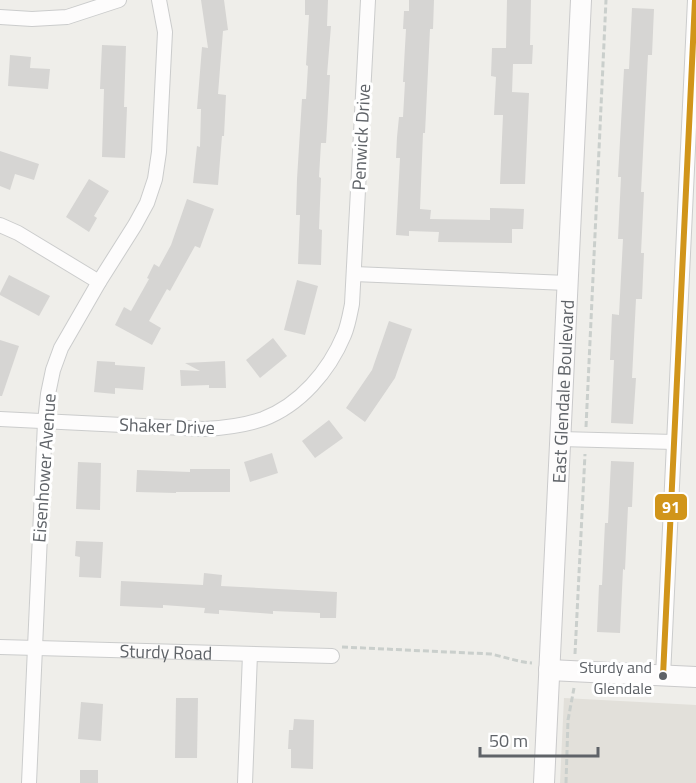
<svg xmlns="http://www.w3.org/2000/svg" width="696" height="783" viewBox="0 0 696 783" font-family="'Titillium Web',sans-serif">
<rect width="100%" height="100%" fill="#efeeea"/>
<!-- education -->
<polygon fill="#e2e0da" points="564,698 696,705 696,783 560,783"/>
<!-- building -->
<g fill="#d6d5d3">
<polygon points="201,0 224,0 228,30 223,31 218,94 226,95 224,136 222,136 218,185 193,183 197,146 200,147 201,109 197,109 202,47 208,48"/>
<polygon points="305,0 328,0 327,26 331,26 327,75 330,75 327,127 326,143 321,143 319,177 321,178 319,229 322,230 321,265 298,264 300,215 296,215 297,179 302,99 306,99 308,66 306,65 309,15 305,15"/>
<polygon points="409,0 434,0 433,29 430,29 425,133 423,133 420,209 431,210 430,219 490,220 490,208 524,209 523,229 512,229 512,243 438,242 439,232 409,231 409,236 396,235 400,158 396,158 397,137 399,117 403,117 405,82 403,82 406,29 403,29 404,11 409,11"/>
<polygon points="507,0 531,0 530,45 533,45 532,64 513,64 512,92 529,93 525,184 500,184 503,115 494,115 496,77 491,76 492,48 506,48"/>
<polygon points="632,8 654,9 652,55 648,55 641,192 644,192 641,253 644,253 642,299 636,299 632,378 636,378 633,424 611,423 614,360 610,360 612,314 619,315 623,239 618,239 621,177 618,177 624,69 629,69"/>
<polygon points="102,45 126,46 124,107 127,107 125,158 102,157 104,89 100,89"/>
<polygon points="10,55 31,57 30,68 50,69 48,89 8,86"/>
<polygon points="0,151 39,164 34,180 15,174 10,190 0,186"/>
<polygon points="89,179 109,191 94,216 97,218 89,232 66,217"/>
<polygon points="187,199 214,209 200,248 195,246 170,291 167,289 149,321 161,328 152,345 115,325 124,307 131,311 149,279 147,278 154,264 159,267 171,245"/>
<polygon points="9,275 50,296 39,316 0,295 0,293"/>
<polygon points="297,280 318,286 305,335 284,330"/>
<polygon points="389,321 412,329 395,378 365,422 346,408 372,370"/>
<polygon points="273,338 287,356 260,378 246,360"/>
<polygon points="0,340 19,346 2,396 0,396"/>
<polygon points="97,361 115,362 115,365 145,367 143,390 115,388 115,394 94,392"/>
<polygon points="225,361 226,388 209,388 209,385 181,386 180,370 200,371 185,363"/>
<polygon points="329,420 343,438 315,458 302,441"/>
<polygon points="272,453 278,473 250,482 244,462"/>
<polygon points="611,461 634,462 632,507 628,507 625,570 623,569 620,633 597,632 599,585 602,585 605,523 608,523"/>
<polygon points="78,462 101,463 100,510 76,509"/>
<polygon points="190,469 230,469 230,492 176,492 176,493 136,492 137,470 190,472"/>
<polygon points="76,541 103,542 101,578 79,577 80,557 75,556"/>
<polygon points="204,573 222,575 221,586 337,592 336,618 320,618 320,613 273,611 273,614 219,610 219,614 204,613 205,608 163,605 163,608 120,606 121,581 203,585"/>
<polygon points="176,698 198,698 197,758 175,758"/>
<polygon points="81,702 103,704 101,741 78,739"/>
<polygon points="294,719 314,720 313,769 291,768 291,749 288,749 289,730 293,730"/>
<rect x="80" y="770" width="18" height="13"/>
</g>
<g fill="none" stroke-linecap="round" stroke-linejoin="round">
<!-- street casing -->
<g stroke="#cbcccc" stroke-width="16">
<g id="street">
<polyline points="0,17 32,19 67,17 119,0"/>
<polyline points="0,225 18,233 99,282"/>
<polyline points="354,274 567,283"/>
<path d="M0 419 204 429C224 428 243 426 263 419 300 405 329 371 344 335 348 326 350 314 352 304L368 0"/>
<polyline points="560,439 674,442"/>
<path id="s1" d="M0 647 332 656"/>
<polyline points="663,676 695,0"/>
<polyline points="29,783 45,422 48,394 53,370 61,348 99,282 135,225 147,203 155,179 159,152 165,32 159,0"/>
<polyline points="245,783 250,654"/>
</g>
</g>
<!-- secondary casing -->
<g stroke="#cacacb" stroke-width="22">
<g id="secondary">
<polyline points="549,670 696,677"/>
<path id="s2" d="M544 783 581 0"/>
</g>
</g>
<!-- path -->
<g stroke="#cacfcc" stroke-width="3" stroke-dasharray="6 3" stroke-linecap="butt">
<polyline points="586,427 606,0"/>
<path d="M342 647 491 654C505 657 518 662 532 663"/>
<polyline points="575,654 585,454"/>
<polyline points="566,783 568,720 574,688"/>
</g>
<!-- street -->
<use href="#street" stroke="#fdfcfc" stroke-width="14"/>
<!-- secondary -->
<use href="#secondary" stroke="#fdfcfc" stroke-width="20"/>
<!-- bus-1 casing -->
<g stroke="#fff" stroke-width="10">
<polyline id="bus-1" points="663,676 695,0"/>
</g>
<!-- bus-1 -->
<use href="#bus-1" stroke="#d1951a" stroke-width="6"/>
</g>
<!-- markers -->
<circle fill="#5f6368" stroke="#fff" stroke-width="2" cx="663" cy="676" r="5"/>
<g text-anchor="middle" dominant-baseline="central" stroke-width="6" stroke-linejoin="round" paint-order="stroke">
<!-- bus labels -->
<g font-size="16" fill="#5f6368" stroke="#fff" text-anchor="end">
<text x="652" y="667">Sturdy and<tspan x="652" dy="21">Glendale</tspan></text>
</g>
<!-- street labels -->
<g font-size="18" fill="#5f6368" stroke="#fff">
<text transform="translate(361 137) rotate(-87)">Penwick Drive</text>
<text stroke="none"><textPath href="#s2" startOffset="392">East Glendale Boulevard</textPath></text>
<text transform="translate(167 426) rotate(2)">Shaker Drive</text>
<text transform="translate(44 468) rotate(-86)">Eisenhower Avenue</text>
<text stroke="none"><textPath href="#s1" startOffset="166">Sturdy Road</textPath></text>
</g>
</g>
<rect stroke="#fff" stroke-width="2" x="654" y="493" width="34" height="28" rx="6" fill="#d1951a"/>
<g font-size="16" text-anchor="middle" font-weight="bold" fill="#fff">
<text x="671" y="513">91</text>
</g>
<!-- scale -->
<path d="M480 747v9h118v-9" fill="none" stroke="#5f6368" stroke-width="3"/>
<text x="489" y="747" font-size="18" fill="#5f6368" stroke="#ffffff" stroke-width="4.5" paint-order="stroke">50 m</text>
</svg>
